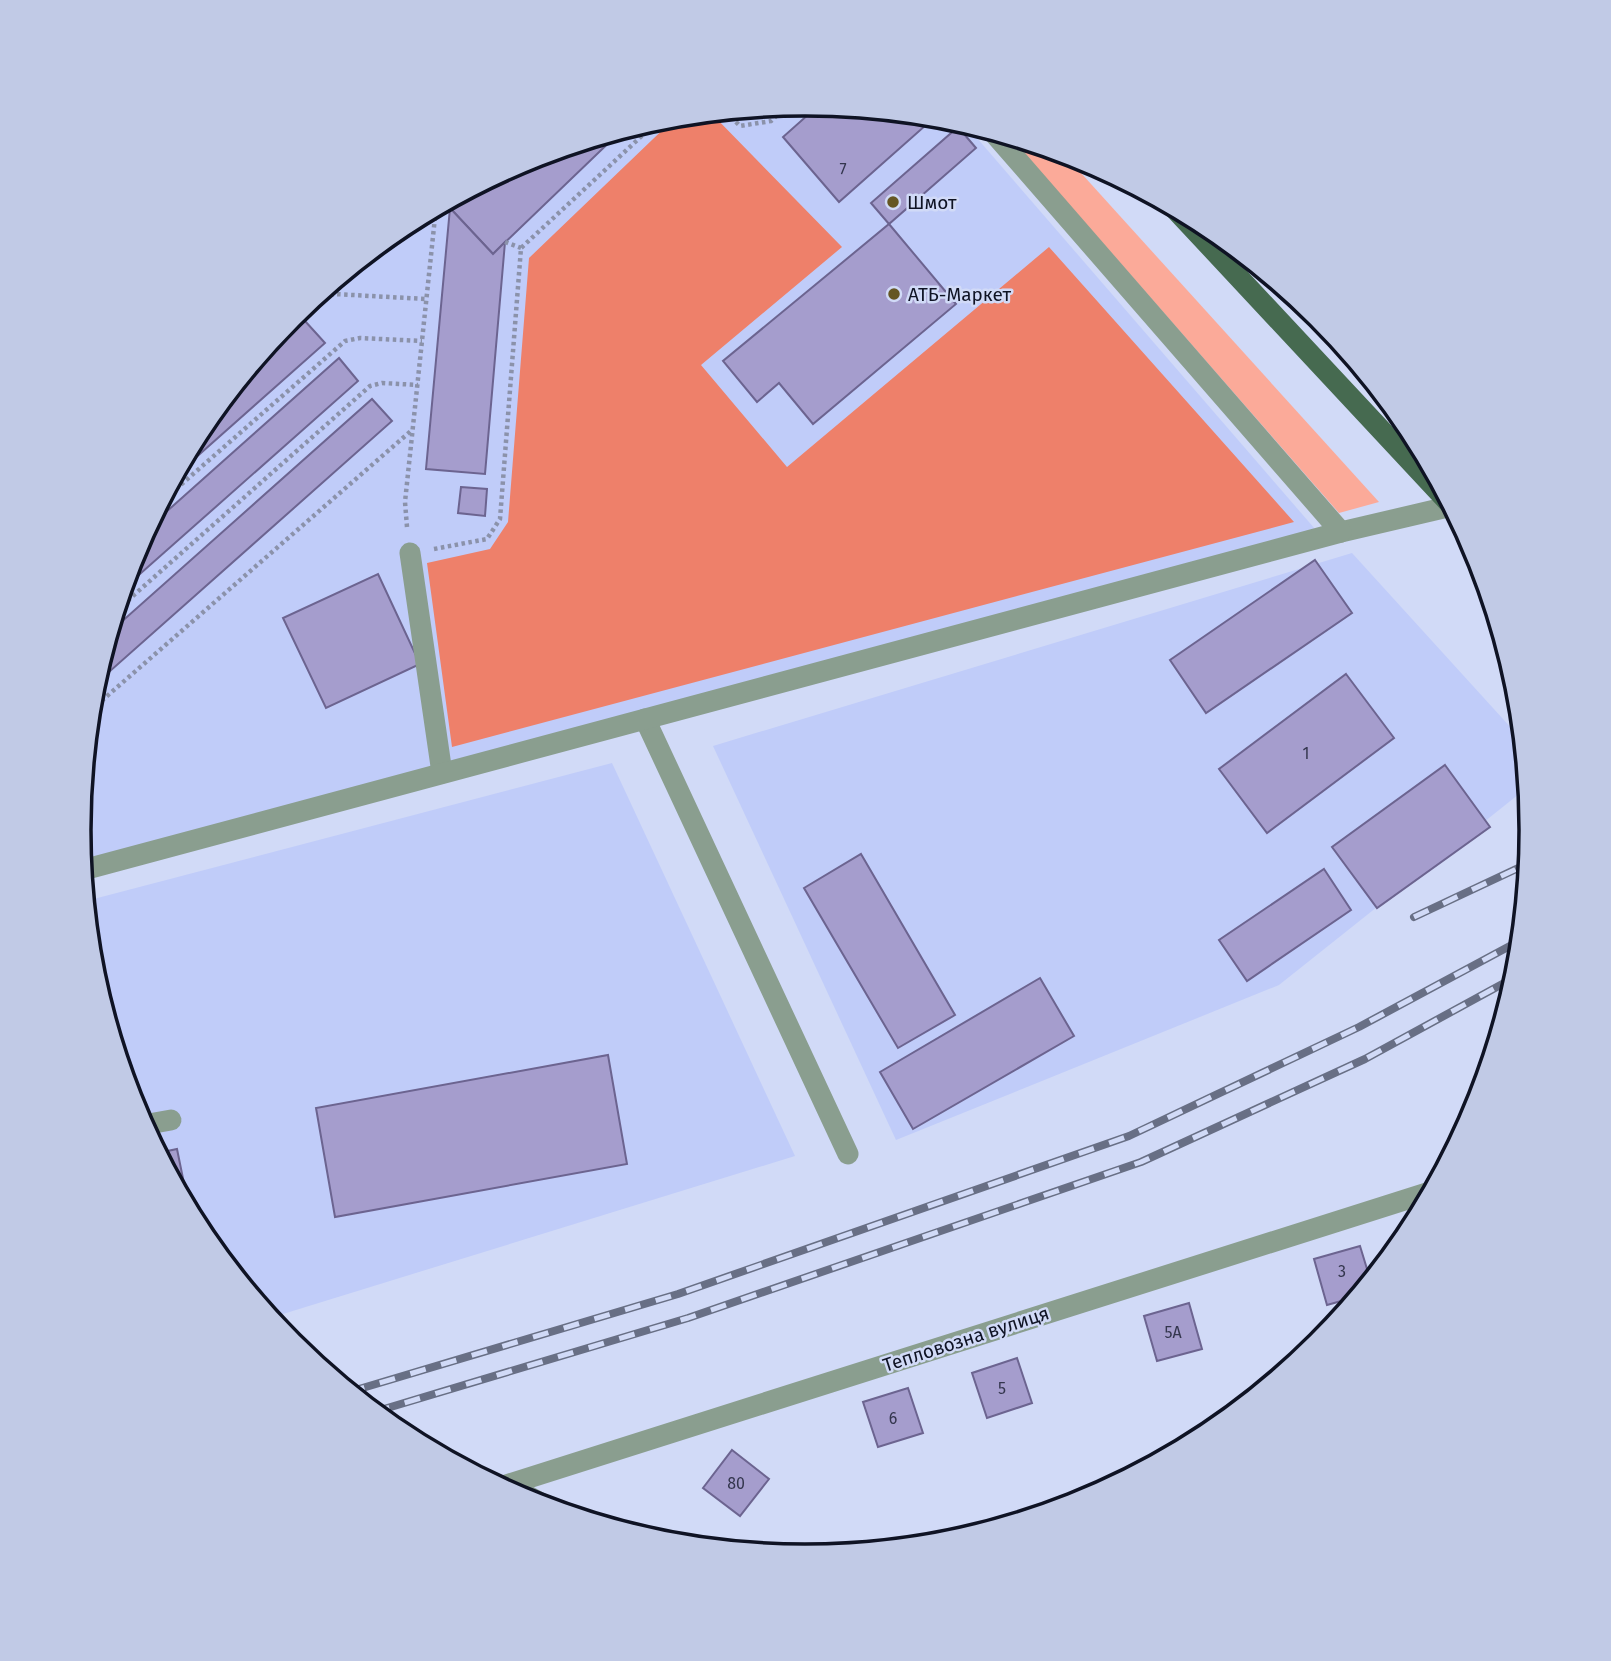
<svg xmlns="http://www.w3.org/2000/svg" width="1611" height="1661" viewBox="0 0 1611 1661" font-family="'Fira Sans',sans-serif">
<rect width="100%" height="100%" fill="#d1daf7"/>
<!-- built -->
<g fill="#c0ccf9">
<polygon points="806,104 948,118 964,123 1315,529 83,878 79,830 93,688 134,552 201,426 292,316 402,226 528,159 664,118"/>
<polygon points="1352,553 1523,741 1528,787 1279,985 896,1140 713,746"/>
<polygon points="612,763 795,1156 270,1318 201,1234 134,1108 93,972 86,901"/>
</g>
<!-- green -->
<polygon fill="#fbaa99" points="1010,137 1062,152 1379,502 1339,513"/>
<!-- forest -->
<polygon fill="#ee806a" points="711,113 842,247 701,365 787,467 1049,247 1294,522 452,747 427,563 490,549 508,522 529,258 677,116"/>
<!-- building -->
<g fill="#a59dcd" stroke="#6c6490" stroke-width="2">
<polygon points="819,105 917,115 926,125 839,202 783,137"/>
<polygon points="958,127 976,148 889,224 871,203"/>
<polygon points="621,131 493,254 450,208 450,200 528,159"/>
<polygon points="450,208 493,254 505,242 485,474 426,469"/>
<polygon points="889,224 956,304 813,424 779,383 757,402 723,361"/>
<polygon points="305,321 325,343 175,476 201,426 243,376"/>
<polygon points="339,358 358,381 123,589 134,552 147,529"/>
<polygon points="372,399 392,421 100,680 96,676 110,632"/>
<polygon points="461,487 487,489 485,516 458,513"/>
<polygon points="1315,560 1352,613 1206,713 1170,660"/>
<polygon points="378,574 420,664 326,708 283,618"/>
<polygon points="1346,674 1394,738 1267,833 1219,769"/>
<polygon points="1445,765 1490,827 1377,908 1332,847"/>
<polygon points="861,854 955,1015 898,1048 804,888"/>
<polygon points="1324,869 1351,910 1247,981 1219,940"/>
<polygon points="1040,978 1074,1036 913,1129 880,1072"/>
<polygon points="608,1055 627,1164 335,1217 316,1108"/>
<polygon points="177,1149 190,1213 158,1153"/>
<polygon points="1360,1246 1371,1282 1359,1296 1327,1305 1314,1259"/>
<polygon points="1189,1303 1202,1349 1157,1361 1144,1316"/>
<polygon points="1017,1358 1032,1403 987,1418 972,1373"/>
<polygon points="908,1388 923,1433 878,1447 863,1402"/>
<polygon points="732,1450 769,1479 740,1516 703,1488"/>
</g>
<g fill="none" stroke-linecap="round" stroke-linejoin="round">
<!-- path -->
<g stroke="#8b92aa" stroke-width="4.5" stroke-dasharray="3.5 3.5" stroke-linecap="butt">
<polyline points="726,112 740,126 771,121 787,106"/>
<polyline points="505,242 521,248"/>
<path d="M275 337C292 321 310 300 334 294L426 299"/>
<polyline points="160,503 345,341 360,338 422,341"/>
<polyline points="407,527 405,502 436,208"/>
<polyline points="434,549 487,539 500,519 521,248 660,119"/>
<polyline points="117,610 370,386 382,383 418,385"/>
<polyline points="92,695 100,703"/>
<polyline points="91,710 412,430"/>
</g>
<!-- minor -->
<g stroke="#8a9e8f" stroke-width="21">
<polyline points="1341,532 1452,506"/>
<polyline points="410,553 442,773"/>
<polyline points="645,719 848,1154"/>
<polyline points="83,870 1341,532 992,131"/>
<polyline points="143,1125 171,1120"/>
<polyline points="508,1485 553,1510"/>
<polyline points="500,1487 1433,1191"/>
</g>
<!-- rail casing -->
<g stroke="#686f85" stroke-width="8">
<g id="rail">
<polyline points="1414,917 1529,863"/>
<polyline points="349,1392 678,1294 1129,1136 1359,1027 1521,940"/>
<polyline points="374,1412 688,1318 1141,1162 1365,1059 1517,976"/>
</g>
</g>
<!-- rail -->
<use href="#rail" stroke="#d1daf7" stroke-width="5" stroke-dasharray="16" stroke-linecap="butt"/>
<!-- major-bridge -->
<polyline stroke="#466a50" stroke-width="21" points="1174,208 1452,506"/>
</g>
<!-- markers -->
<g fill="#655623" stroke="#d1daf7" stroke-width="2.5">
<circle cx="893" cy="202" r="7"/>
<circle cx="894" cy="294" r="7"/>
</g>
<g text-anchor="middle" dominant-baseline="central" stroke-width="5" stroke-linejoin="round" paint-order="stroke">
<!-- number labels -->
<g font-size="16" fill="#34364e">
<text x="843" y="169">7</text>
<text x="1306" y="753">1</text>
<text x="1342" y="1271">3</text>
<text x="1173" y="1332">5А</text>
<text x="1002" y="1388">5</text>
<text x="893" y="1418">6</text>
<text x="736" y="1483">80</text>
</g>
<!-- poi labels -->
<g font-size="19" fill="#0f1324" stroke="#d1daf7" text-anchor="start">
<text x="907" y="202">Шмот</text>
<text x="908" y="294">АТБ-Маркет</text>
</g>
<!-- street labels -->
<g font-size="19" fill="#0f1324" stroke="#d1daf7">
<text transform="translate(966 1339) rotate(-18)">Тепловозна вулиця</text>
</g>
</g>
<!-- crop -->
<path d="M0 0H1611V1661H0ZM91 830a714 714 0 1 1 1428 0a714 714 0 1 1-1428 0Z" fill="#c1cae6" fill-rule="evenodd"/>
<path fill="none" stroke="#0f1324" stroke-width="3.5" d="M91 830a714 714 0 1 1 1428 0a714 714 0 1 1-1428 0Z"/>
</svg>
